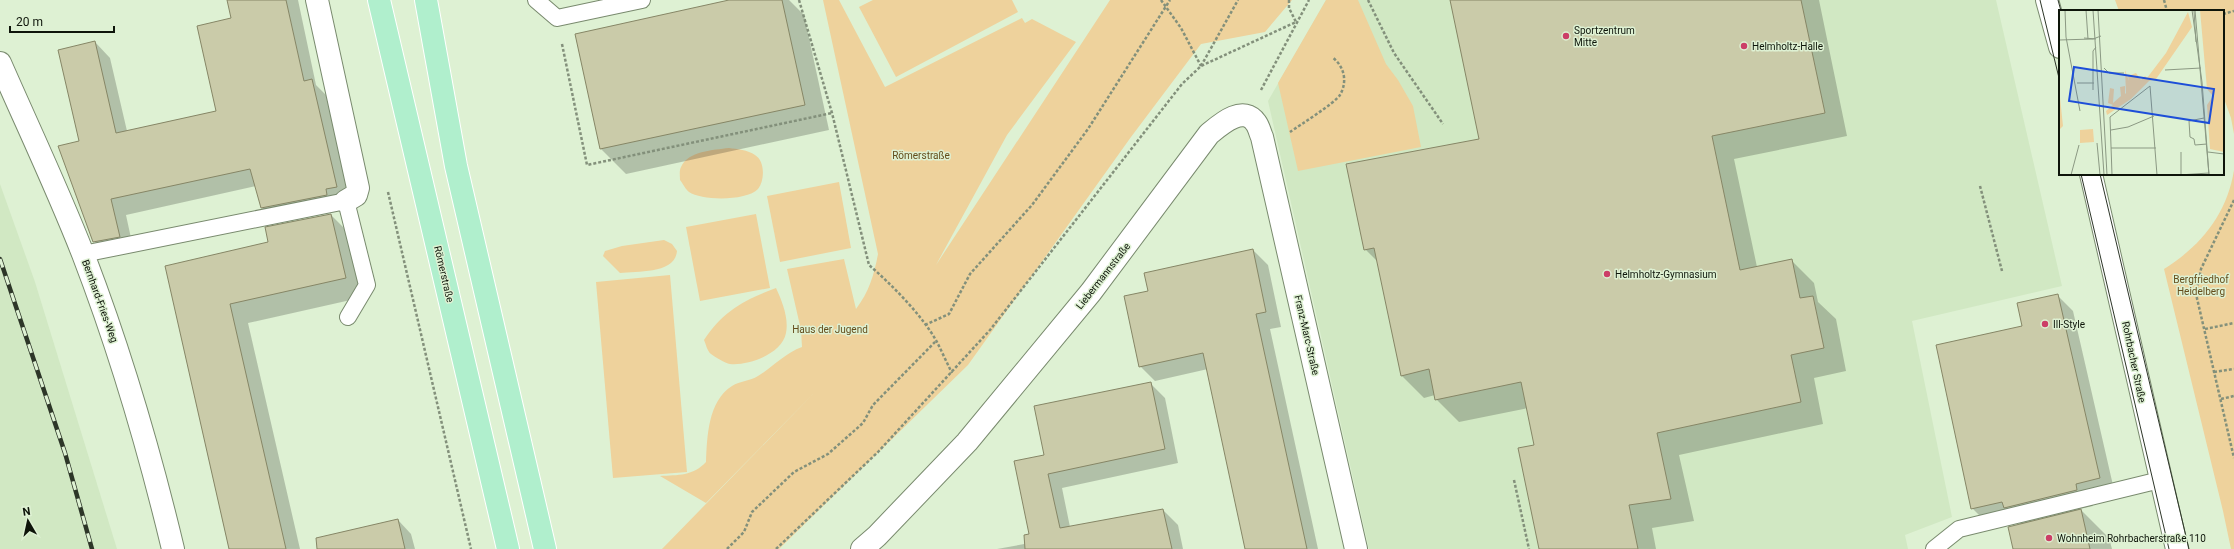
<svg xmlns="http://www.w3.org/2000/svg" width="2234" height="549" viewBox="0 0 2234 549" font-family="Roboto,sans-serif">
<rect width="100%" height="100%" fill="#def1d3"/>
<!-- built -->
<g fill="#d1e8c3">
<polygon points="1326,0 1996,0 2062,286 1912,321 1952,517 1905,535 1908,549 1369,549 1268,101"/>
<polygon points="0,184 35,282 117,549 0,549"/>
</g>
<!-- green -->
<g fill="#eed29c">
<path d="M823 0H839L885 87 1022 18 1025 23 1032 19 1076 42 1007 135 936 265 1110 0H1292L1265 32 1201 44 1131 137 968 365 779 549H662L817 390 706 503 660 476C678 475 693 476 706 462 707 437 708 401 732 386 740 381 750 381 758 376 773 367 785 353 802 347L801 330 787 269 844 259 856 309C869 292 874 275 878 254Z"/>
<polygon points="873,0 1012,0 1018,12 896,77 859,7"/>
<polygon points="1326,0 1358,0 1386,64 1398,80 1413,106 1421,147 1298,171 1278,83"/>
<polygon points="2115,0 2234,0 2234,134 2231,118 2223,96 2223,11 2119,11"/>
<path d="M729 148C737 149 748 150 755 155 765 161 765 180 758 189 747 201 702 201 689 192 686 190 683 184 680 180 680 176 679 171 681 167 688 151 713 150 729 148Z"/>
<path d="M2234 170V549H2231L2223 511 2164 269C2201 246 2227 214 2234 170Z"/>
<polygon points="839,182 851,248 780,262 767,196"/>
<polygon points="756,214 770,288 700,301 686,227"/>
<path d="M664 240 672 244 677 251C675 274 638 271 620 273L603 256 605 251 622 246Z"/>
<polygon points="670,275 687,472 613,478 596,282"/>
<path d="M776 288C782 301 789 318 786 333 782 354 748 366 730 364 725 363 715 357 711 354 707 351 706 344 704 340 723 311 744 300 776 288Z"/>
</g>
<!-- shadow -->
<g fill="#0003">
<polygon points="228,0 298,0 316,85 327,96 351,202 342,210 278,223 262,208 256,186 126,215 134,252 110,257 94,241 95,42 110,58 127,131 217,111 232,19"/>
<polygon points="733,0 789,0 804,15 829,130 626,174 601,149 576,34"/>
<polygon points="1451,0 1819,0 1847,136 1734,159 1757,267 1791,260 1814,283 1818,302 1836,319 1846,371 1814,378 1823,424 1679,455 1694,521 1652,528 1656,549 1539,549 1535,446 1528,408 1459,422 1436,399 1435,395 1424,398 1401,375 1378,262 1365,249 1480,140"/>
<polygon points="331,215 350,234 364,297 248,323 300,549 229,549 166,267 269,243"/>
<polygon points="1253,250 1268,265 1281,327 1270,329 1318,549 1246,549 1208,369 1155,381 1140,366 1149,292"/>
<polygon points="2057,295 2073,311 2115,494 2091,499 2093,506 2080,509 2109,538 2112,549 2014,549 2021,525 2014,518 1988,524 1972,508 2024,327"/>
<polygon points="1150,383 1165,398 1178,463 1062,488 1070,527 1042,533 1045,456"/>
<polygon points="1163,510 1178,525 1183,549 1107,549"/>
<polygon points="398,520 411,534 415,549 351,549"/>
<polygon points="1035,542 1042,549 997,549"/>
</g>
<!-- building -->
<g fill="#cacba9" stroke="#868666">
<polygon points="227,0 286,0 304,81 312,79 337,187 326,189 327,195 261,208 250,169 111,199 120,237 93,242 58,146 79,141 58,50 95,41 116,133 216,111 197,26 231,18"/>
<polygon points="729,0 782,0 805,105 600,149 575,34"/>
<polygon points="1450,0 1801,0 1825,113 1712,136 1740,270 1792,259 1800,298 1813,296 1824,348 1791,355 1801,402 1657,433 1671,499 1629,505 1638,549 1539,549 1518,448 1534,445 1521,382 1435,400 1429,369 1401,376 1374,248 1364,250 1346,164 1479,139"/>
<polygon points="331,214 346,278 230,304 286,549 229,549 165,266 268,242 265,227"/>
<polygon points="1253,249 1266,312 1256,314 1307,549 1245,549 1203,353 1139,367 1124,296 1148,291 1144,273"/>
<polygon points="2058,294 2100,478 2076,484 2077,490 2004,508 2002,502 1971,509 1936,345 2022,326 2017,303"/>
<polygon points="1151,382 1165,449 1048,474 1060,528 1163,509 1172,549 1025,549 1024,535 1029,534 1014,461 1044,455 1034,406"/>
<polygon points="2081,509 2090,549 2013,549 2008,527"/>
<polygon points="398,519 405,549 317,549 316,538"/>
</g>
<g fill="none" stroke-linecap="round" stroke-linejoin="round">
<!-- service casing -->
<g stroke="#798a6e" stroke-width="18">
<g id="service">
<polyline points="536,0 557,18 642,0"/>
<polyline points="83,254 346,201 367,285 348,317"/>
<polyline points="1934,549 1959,529 2160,480"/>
</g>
</g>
<!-- minor casing -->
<g stroke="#798a6e" stroke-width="24">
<g id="minor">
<polyline points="317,0 358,188 356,195 346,201"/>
<path d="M0 63C28 127 58 190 83 254 120 350 149 449 173 549"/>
<path d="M862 549 877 536 967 442 1091 292 1209 134C1220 125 1243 104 1256 123 1259 127 1260 133 1262 137L1356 549"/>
</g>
</g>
<!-- secondary casing -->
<g stroke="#798a6e" stroke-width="24">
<g id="secondary">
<polyline points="2047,0 2060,47"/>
<polyline points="2091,174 2177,549"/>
</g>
</g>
<!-- primary casing -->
<g stroke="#fff" stroke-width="24">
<g id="primary">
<polyline points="379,0 508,549"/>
<polyline points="426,0 456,166 545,549"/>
</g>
</g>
<!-- path -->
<g stroke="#83907b" stroke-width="2.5" stroke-dasharray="3 2" stroke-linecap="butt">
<path d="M799 0 832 113 869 265C892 285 922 315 937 342 942 352 947 363 952 373"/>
<polyline points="1161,0 1181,28 1201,66"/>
<polyline points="1289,0 1289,8 1296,22"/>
<polyline points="1368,0 1394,53 1443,124"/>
<polyline points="2164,0 2167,11"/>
<polyline points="2223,14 2234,11"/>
<polyline points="562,44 587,165 832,113"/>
<polyline points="1201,66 1238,0"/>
<polyline points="1261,90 1309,0"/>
<path d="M1290 132C1300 125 1335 103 1340 95 1348 81 1344 66 1332 57"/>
<polyline points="1980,186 2002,271"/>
<polyline points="388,192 471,549"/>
<polyline points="2234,200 2201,269 2196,294 2234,458"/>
<polyline points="925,325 949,314 970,274 1032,205 1088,129 1170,0"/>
<polyline points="2205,329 2234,323"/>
<polyline points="2214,372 2234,369"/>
<polyline points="2221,399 2234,396"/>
<polyline points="1514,480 1529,549"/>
<polyline points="727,549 744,532 752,512 794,472 828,454 863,423 873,405 936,341"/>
<polyline points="776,549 878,452 990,330 1182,84 1201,66 1296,22"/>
</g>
<!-- service -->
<use href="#service" stroke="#fff" stroke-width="16"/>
<!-- minor -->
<use href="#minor" stroke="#fff" stroke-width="22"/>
<!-- secondary -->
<use href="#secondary" stroke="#fff" stroke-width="22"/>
<!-- primary -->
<use href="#primary" stroke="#b0efcd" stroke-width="22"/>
<!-- tram -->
<g stroke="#2d3628" stroke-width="1">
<polyline points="2040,0 2060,82"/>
<polyline points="2058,0 2061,11"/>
<polyline points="2081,174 2169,549"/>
<polyline points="2100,174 2189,549"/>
</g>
<!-- rail casing -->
<g stroke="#2d3628" stroke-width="4.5">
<polyline id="rail" points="0,259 65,453 92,549"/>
</g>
<!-- rail -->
<use href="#rail" stroke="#def1d3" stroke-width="3" stroke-dasharray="9" stroke-linecap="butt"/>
</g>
<!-- markers -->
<g fill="#cc3e67" stroke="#def1d3" stroke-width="1.5">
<circle cx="1566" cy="36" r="4"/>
<circle cx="1744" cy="46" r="4"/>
<circle cx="1607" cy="274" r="4"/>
<circle cx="2045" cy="324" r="4"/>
<circle cx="2049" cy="538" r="4"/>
</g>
<g text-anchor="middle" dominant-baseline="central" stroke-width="3" stroke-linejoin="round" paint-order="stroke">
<!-- poi labels -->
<g font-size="10" fill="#0e150a" stroke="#def1d3" text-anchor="start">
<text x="1574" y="30">Sportzentrum<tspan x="1574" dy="12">Mitte</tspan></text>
<text x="1752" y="46">Helmholtz-Halle</text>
<text x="1615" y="274">Helmholtz-Gymnasium</text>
<text x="2053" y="324">Ill-Style</text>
<text x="2057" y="538">Wohnheim Rohrbacherstraße 110</text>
</g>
<!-- park labels -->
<g font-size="10" fill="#644d1b" stroke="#def1d3">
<text x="921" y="155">Römerstraße</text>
<text x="2201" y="279">Bergfriedhof<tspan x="2201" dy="12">Heidelberg</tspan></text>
<text x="830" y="329">Haus der Jugend</text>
</g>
<!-- street labels -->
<g font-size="10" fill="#0e150a" stroke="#def1d3">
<text transform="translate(444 274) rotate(77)">Römerstraße</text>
<text transform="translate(1103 276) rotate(-52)">Liebermannstraße</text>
<text transform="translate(100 301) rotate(70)">Bernhard-Fries-Weg</text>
<text transform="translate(1307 335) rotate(77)">Franz-Marc-Straße</text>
<text transform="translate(2134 362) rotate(78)">Rohrbacher Straße</text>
</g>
</g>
<!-- overview -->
<g transform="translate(2059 10)">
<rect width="165" height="165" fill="#def1d3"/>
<path d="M141 0H165V142L151 139 148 95 154 86 148 79ZM129 2 133 17 97 69 90 71 72 89 48 105 47 101 54 95 49 93 51 78 55 79 54 93 62 86 61 77 66 76V84L67 83 66 60 70 71 69 66 77 63 82 70 86 66 88 68 107 43ZM0 78 4 116 0 120ZM34 119 35 132 21 133V120Z" fill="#eed29c"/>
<path fill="none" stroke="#8b9983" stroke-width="1" d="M6 0 7 27 21 101M27 0 29 29M34 0 45 165M39 0 48 165M133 0 143 72 150 165M136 0 150 165M135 1 137 32M25 28 37 29M0 30 34 29 42 26M45 58 50 63H65M106 60 142 58M18 73H35M34 80V41L37 37M145 108 130 111 131 127 135 129 136 135 148 134M52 120 69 117 95 106M38 133 41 165M52 138H97M122 142V165M149 142 165 144M12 165 20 135M53 165 51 107 91 76 98 165M120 165 150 163"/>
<path fill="#1d4ed8" fill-opacity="0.15" stroke="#1d4ed8" stroke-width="2" d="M15 57 155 79 150 113 10 91Z"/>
<rect width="165" height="165" fill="none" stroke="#0e150a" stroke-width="2"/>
</g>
<!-- north arrow -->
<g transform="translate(28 521) rotate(351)" stroke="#def1d3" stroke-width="3" paint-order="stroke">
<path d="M0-3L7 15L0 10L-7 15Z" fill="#0e150a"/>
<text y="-6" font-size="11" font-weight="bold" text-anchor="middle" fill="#0e150a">N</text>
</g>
<!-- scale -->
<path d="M10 26v6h104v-6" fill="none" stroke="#0e150a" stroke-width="2"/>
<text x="16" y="26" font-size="12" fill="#0e150a" stroke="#def1d3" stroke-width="3" paint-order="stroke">20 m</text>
</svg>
